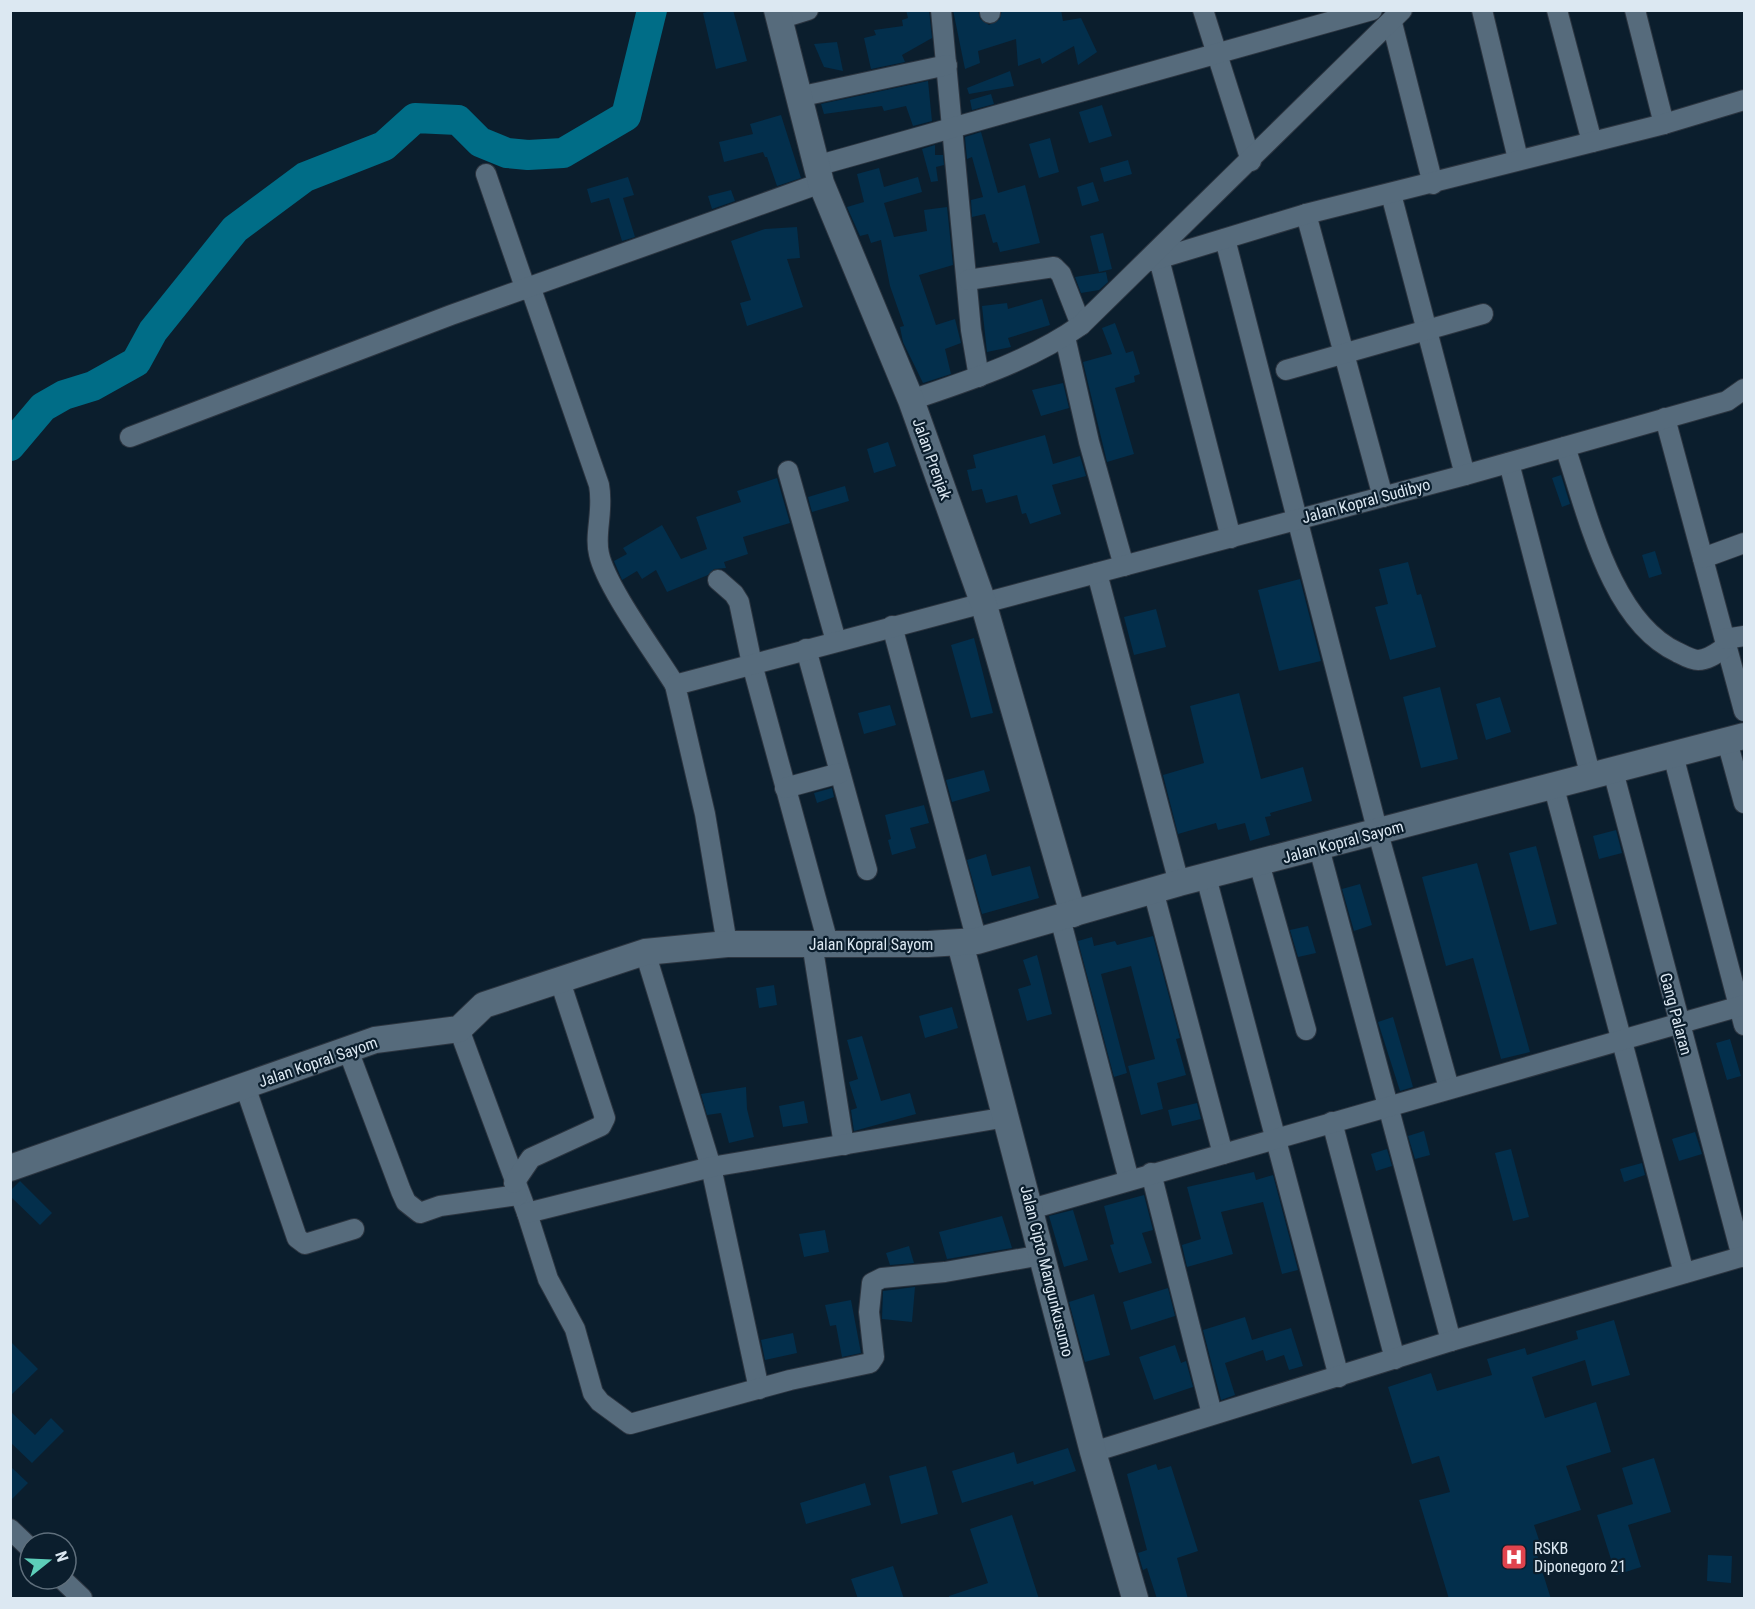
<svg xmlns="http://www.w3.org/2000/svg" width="1755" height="1609" viewBox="0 0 1755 1609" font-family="'Roboto Condensed',sans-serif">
<rect width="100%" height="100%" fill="#0b1e2d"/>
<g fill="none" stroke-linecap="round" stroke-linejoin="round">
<!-- river -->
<polyline stroke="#006d87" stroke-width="30" points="10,446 43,407 64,395 93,386 136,362 153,331 235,229 305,177 384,146 415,118 458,120 480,142 507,153 528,155 563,153 626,116 652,10"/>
</g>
<!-- building -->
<g fill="#032f4c">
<polygon points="715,10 733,10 747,61 716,69 703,13"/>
<polygon points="906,10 929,10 932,38 902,55 905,62 871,69 864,38 876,35 874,30 903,26 902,20 908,18"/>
<polygon points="953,10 978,10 980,19 989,25 1000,19 1002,10 1061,10 1063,21 1081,18 1097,52 1078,65 1074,46 1042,64 1040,58 1018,66 1016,39 978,51 980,63 965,69"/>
<polygon points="837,42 843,71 824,67 814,44"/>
<polygon points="1010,71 1014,86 969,94 967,88"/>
<polygon points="928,81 932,121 913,126 906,106 884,111 882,106 824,114 821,104"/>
<polygon points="991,94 994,104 972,110 970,100"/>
<polygon points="1102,105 1112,136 1089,143 1079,112"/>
<polygon points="781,115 801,178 777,186 767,157 765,157 763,152 724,162 719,142 753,134 750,124"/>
<polygon points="981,132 998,193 1025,185 1040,243 1000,252 997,242 993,243 985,214 972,217 971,200 983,197 972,157 967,159 965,137"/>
<polygon points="1050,138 1059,172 1039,178 1029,144"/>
<polygon points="935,145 935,155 943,155 944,165 936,167 938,181 931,182 922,149"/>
<polygon points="1128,160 1132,174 1104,182 1100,168"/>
<polygon points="879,168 884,187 918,177 922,192 884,203 894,237 927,231 924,210 947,207 953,265 919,275 936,325 955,319 961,343 945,349 951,374 923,383 903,342 900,327 904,326 890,286 881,240 871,243 868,234 860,236 847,207 864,202 857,174"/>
<polygon points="628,177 634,195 623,198 635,237 622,241 609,198 591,203 587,189"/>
<polygon points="1093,182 1099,201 1082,206 1077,187"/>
<polygon points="731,190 735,201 712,209 708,196"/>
<polygon points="797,227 800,258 787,259 803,307 747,326 740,303 751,300 731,241 765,229"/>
<polygon points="1103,233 1112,269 1099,272 1090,236"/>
<polygon points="1106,272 1108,282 1099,290 1081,293 1075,277"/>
<polygon points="1042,299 1050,325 1008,338 1011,347 987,352 982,306 1007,303 1008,309"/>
<polygon points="1115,323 1126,353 1133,351 1140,374 1134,376 1135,382 1115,388 1134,454 1107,462 1083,362 1112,354 1102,328"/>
<polygon points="1063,383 1069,408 1041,416 1032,390"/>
<polygon points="1045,435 1053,464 1080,456 1086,476 1052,485 1061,514 1030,524 1026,513 1022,514 1017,495 986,503 982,489 972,491 967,470 976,468 973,455"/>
<polygon points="888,442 896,466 874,473 867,449"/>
<polygon points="1561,475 1570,504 1562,507 1552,478"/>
<polygon points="777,478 790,523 743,537 748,554 724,562 726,568 714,569 708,575 667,592 656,570 642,579 637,571 622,580 614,561 627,554 623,548 662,525 681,559 707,549 696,517 741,502 737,491"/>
<polygon points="845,486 849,501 812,512 808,497"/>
<polygon points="1655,551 1662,574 1649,578 1642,555"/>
<polygon points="1408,562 1417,595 1421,594 1436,647 1390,660 1375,607 1388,604 1379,569"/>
<polygon points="1300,579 1321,661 1279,671 1258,590"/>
<polygon points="1156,609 1166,647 1134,655 1124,617"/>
<polygon points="974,638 993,713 971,718 951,645"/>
<polygon points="1440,687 1458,759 1421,768 1403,697"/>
<polygon points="1239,693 1261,779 1303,767 1312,801 1270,813 1271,816 1265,817 1270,835 1250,841 1245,823 1218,830 1216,823 1178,834 1163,775 1204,763 1190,706"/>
<polygon points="1500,697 1511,732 1486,740 1476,704"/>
<polygon points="890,705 896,725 864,734 858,713"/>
<polygon points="984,770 990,791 952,802 946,780"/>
<polygon points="832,788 834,797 817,803 814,793"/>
<polygon points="924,805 929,823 910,828 916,848 892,855 888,840 891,839 885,815"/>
<polygon points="1616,830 1622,853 1599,859 1593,836"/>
<polygon points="1536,846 1557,924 1530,931 1509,853"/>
<polygon points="986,854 992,876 1030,866 1039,898 982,914 967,860"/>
<polygon points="1477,863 1530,1052 1501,1059 1473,958 1446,966 1422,877"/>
<polygon points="1360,884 1372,925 1354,931 1342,889"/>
<polygon points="1308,926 1316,953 1298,957 1290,930"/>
<polygon points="1153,936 1180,1038 1176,1039 1186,1075 1157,1083 1163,1109 1141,1115 1128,1066 1155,1059 1131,966 1101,974 1127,1073 1114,1077 1078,941 1092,937 1094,946 1115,941 1117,945"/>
<polygon points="1037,955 1052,1014 1027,1021 1018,989 1031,985 1023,960"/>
<polygon points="774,985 777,1005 759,1008 756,988"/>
<polygon points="952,1007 958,1028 925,1038 919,1016"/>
<polygon points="1393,1017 1413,1087 1400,1091 1378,1022"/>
<polygon points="862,1036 881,1101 910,1093 916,1114 854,1131 851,1110 857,1108 849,1082 858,1079 847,1040"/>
<polygon points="1730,1039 1741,1076 1727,1080 1716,1043"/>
<polygon points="746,1087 747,1109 754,1137 729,1143 721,1113 707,1115 701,1094"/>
<polygon points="804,1101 808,1123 783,1127 779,1106"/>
<polygon points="1197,1103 1201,1119 1172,1126 1168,1110"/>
<polygon points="1424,1131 1430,1155 1415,1159 1408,1136"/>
<polygon points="1695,1132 1702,1154 1679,1161 1672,1139"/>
<polygon points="1387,1149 1392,1166 1376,1171 1371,1154"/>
<polygon points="1511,1149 1529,1217 1513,1221 1495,1153"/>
<polygon points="1642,1163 1645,1175 1624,1182 1620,1169"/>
<polygon points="1254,1172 1256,1180 1273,1175 1298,1270 1282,1274 1263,1202 1221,1212 1233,1254 1187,1267 1182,1245 1201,1239 1187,1187"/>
<polygon points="20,1181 52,1213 40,1225 10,1196 10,1191"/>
<polygon points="1144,1195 1153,1230 1142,1233 1152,1263 1119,1273 1110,1245 1114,1244 1104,1206"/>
<polygon points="1073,1210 1088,1260 1064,1267 1049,1216"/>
<polygon points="1002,1216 1012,1248 947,1259 939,1232"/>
<polygon points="825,1230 829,1252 804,1257 799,1234"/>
<polygon points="909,1246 914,1263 890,1265 886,1253"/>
<polygon points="915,1287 912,1322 882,1319 883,1291"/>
<polygon points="1168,1288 1175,1316 1131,1330 1123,1302"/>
<polygon points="1094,1294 1110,1355 1085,1362 1069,1302"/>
<polygon points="851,1300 861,1353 842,1357 836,1325 830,1326 825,1305"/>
<polygon points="1245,1317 1252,1340 1291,1328 1303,1366 1289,1370 1284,1355 1266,1361 1263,1350 1225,1363 1235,1395 1221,1400 1203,1330"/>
<polygon points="1614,1320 1630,1375 1592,1386 1585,1360 1532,1377 1545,1418 1596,1402 1611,1452 1566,1466 1581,1510 1534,1525 1540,1543 1534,1545 1551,1599 1449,1599 1419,1500 1450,1492 1439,1456 1412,1464 1388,1387 1431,1373 1437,1391 1492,1375 1487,1359 1525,1348 1527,1355 1578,1339 1576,1331"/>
<polygon points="793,1333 797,1353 765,1360 761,1340"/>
<polygon points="10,1341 38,1369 10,1396"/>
<polygon points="1175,1345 1181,1363 1186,1361 1193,1387 1154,1400 1139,1357"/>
<polygon points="10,1411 35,1435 51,1418 64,1431 32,1463 10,1442"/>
<polygon points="1068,1448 1076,1471 1034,1485 1033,1481 962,1503 952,1471 1014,1452 1017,1464"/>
<polygon points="1654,1458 1671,1512 1628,1525 1641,1567 1616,1575 1597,1515 1633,1504 1622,1468"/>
<polygon points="1156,1464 1158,1470 1171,1466 1198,1551 1177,1558 1188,1599 1157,1599 1147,1568 1143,1570 1138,1553 1147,1550 1127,1474"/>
<polygon points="10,1466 28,1483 10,1501"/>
<polygon points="926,1466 938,1514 901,1524 889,1476"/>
<polygon points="865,1483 871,1505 806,1524 800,1503"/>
<polygon points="1012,1515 1039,1599 949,1599 949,1596 988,1583 970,1529"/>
<polygon points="1708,1555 1732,1556 1731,1583 1707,1581"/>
<polygon points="893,1566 904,1599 858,1599 851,1579"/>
</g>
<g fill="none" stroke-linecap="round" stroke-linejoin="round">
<!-- minor casing -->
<g stroke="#2c3540" stroke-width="22">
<g id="minor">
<polyline points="941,10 971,330 979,377"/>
<polyline points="990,10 990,13"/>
<polyline points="1203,10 1251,161"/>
<polyline points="1482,10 1518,159"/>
<polyline points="1557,10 1592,142"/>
<polyline points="1635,10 1664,124"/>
<polyline points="779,19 808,10"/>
<polyline points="1392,23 1433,184"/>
<polyline points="798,97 947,65"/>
<polyline points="816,166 1372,10"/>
<polyline points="486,174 526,290"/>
<polyline points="1391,194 1465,475"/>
<polyline points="1306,214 1383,497"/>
<polyline points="1225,239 1378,833 1449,1088"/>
<polyline points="1159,259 1231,538"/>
<polyline points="1151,261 1306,214 1664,124 1744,100"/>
<polyline points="968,280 1054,267 1061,274 1081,325"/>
<path d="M531 289 599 485C604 511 594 534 599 554 606 587 656 654 675 685"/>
<polyline points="1065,337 1089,442 1124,566"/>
<polyline points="1286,370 1483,314"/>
<path d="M911 400C970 380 1030 361 1081 325L1402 10"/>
<polyline points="1665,418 1744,711"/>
<polyline points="130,437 451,315 821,183"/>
<path d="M1565 447C1587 511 1610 621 1677 652 1683 655 1691 660 1698 660 1709 660 1718 652 1727 646"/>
<polyline points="1509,463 1591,777"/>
<polyline points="788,471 836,641"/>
<polyline points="1703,558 1744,543"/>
<polyline points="1097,573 1179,883"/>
<polyline points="718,580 734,594 739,602 752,664 828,943"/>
<polyline points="892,626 977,941"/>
<polyline points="1725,639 1744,636"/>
<polyline points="806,649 867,870"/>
<polyline points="1727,741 1744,803"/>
<polyline points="1673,755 1744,1025"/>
<polyline points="1613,771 1742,1257"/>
<polyline points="785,788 840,773"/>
<polyline points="1554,788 1684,1273"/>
<polyline points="1319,848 1451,1341"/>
<polyline points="1259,863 1306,1030"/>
<polyline points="1206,877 1339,1377"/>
<polyline points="1153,890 1223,1154"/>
<polyline points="1060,918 1129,1180"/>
<polyline points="812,943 844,1145"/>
<polyline points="727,944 705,814 675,685 1465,475 1727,401 1744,389"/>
<polyline points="645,952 711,1167 759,1389"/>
<polyline points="459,1029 527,1213 548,1279 575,1329 593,1393 600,1402 630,1424 790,1380 870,1363 874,1357 869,1312 872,1283 882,1278 945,1272 1042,1255"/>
<polyline points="348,1050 401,1191 406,1202 420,1213 440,1206 518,1195"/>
<polyline points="245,1086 297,1238 305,1244 354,1229"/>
<polyline points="1332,1122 1395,1359"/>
<polyline points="1151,1173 1212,1414"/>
<polyline points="514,1183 531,1158 601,1126 605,1118 559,978"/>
<polyline points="1031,1209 1744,1005"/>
<polyline points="527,1213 711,1167 1007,1117"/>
<polyline points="1093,1452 1451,1341 1744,1256"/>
<polyline points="10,1529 30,1548"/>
<polyline points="62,1579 82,1598"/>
</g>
</g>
<!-- tertiary casing -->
<g stroke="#2c3540" stroke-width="28">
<g id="tertiary">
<polyline points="777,10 821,183 911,400 983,602 1073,914"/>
<polyline points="960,943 1093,1452 1135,1598"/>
<polyline points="10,1168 375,1040 459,1029 484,1005 645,952 727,944 928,944 977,941 1179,883 1744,736"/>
</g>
</g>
<!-- minor -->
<use href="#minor" stroke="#566b7c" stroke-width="20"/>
<!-- tertiary -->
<use href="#tertiary" stroke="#566b7c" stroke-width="26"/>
</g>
<!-- icons -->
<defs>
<g id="hospital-square" transform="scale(1.35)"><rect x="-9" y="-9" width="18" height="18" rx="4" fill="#e0444e" stroke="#0b1e2d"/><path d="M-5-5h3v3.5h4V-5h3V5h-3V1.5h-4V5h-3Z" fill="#fff"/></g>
</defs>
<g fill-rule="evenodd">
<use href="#hospital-square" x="1514" y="1557"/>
</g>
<g text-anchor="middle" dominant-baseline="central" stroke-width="4.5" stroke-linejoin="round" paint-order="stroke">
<!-- street labels -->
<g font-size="16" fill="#dce8f2" stroke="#0b1e2d">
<text transform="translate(932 459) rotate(70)">Jalan Prenjak</text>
<text transform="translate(1366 501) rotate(-15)">Jalan Kopral Sudibyo</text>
<text transform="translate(1343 842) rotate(-15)">Jalan Kopral Sayom</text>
<text x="871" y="944">Jalan Kopral Sayom</text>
<text transform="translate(1676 1014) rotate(75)">Gang Palaran</text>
<text transform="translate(318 1062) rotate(-19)">Jalan Kopral Sayom</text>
<text transform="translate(1047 1271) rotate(76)">Jalan Cipto Mangunkusumo</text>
</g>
<!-- poi labels -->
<g font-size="16" fill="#dce8f2" stroke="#0b1e2d" text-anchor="start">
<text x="1534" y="1548">RSKB<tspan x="1534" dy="18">Diponegoro 21</tspan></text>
</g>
</g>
<!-- border -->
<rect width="1755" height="1609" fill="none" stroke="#dce8f2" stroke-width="24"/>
<!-- north arrow -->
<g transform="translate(48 1561) rotate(72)"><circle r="28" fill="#0b1e2d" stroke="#5f6f7c" stroke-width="1.5"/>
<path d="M0-4.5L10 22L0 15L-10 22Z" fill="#5dceb9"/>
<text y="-9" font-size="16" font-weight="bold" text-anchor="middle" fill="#dce8f2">N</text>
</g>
</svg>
